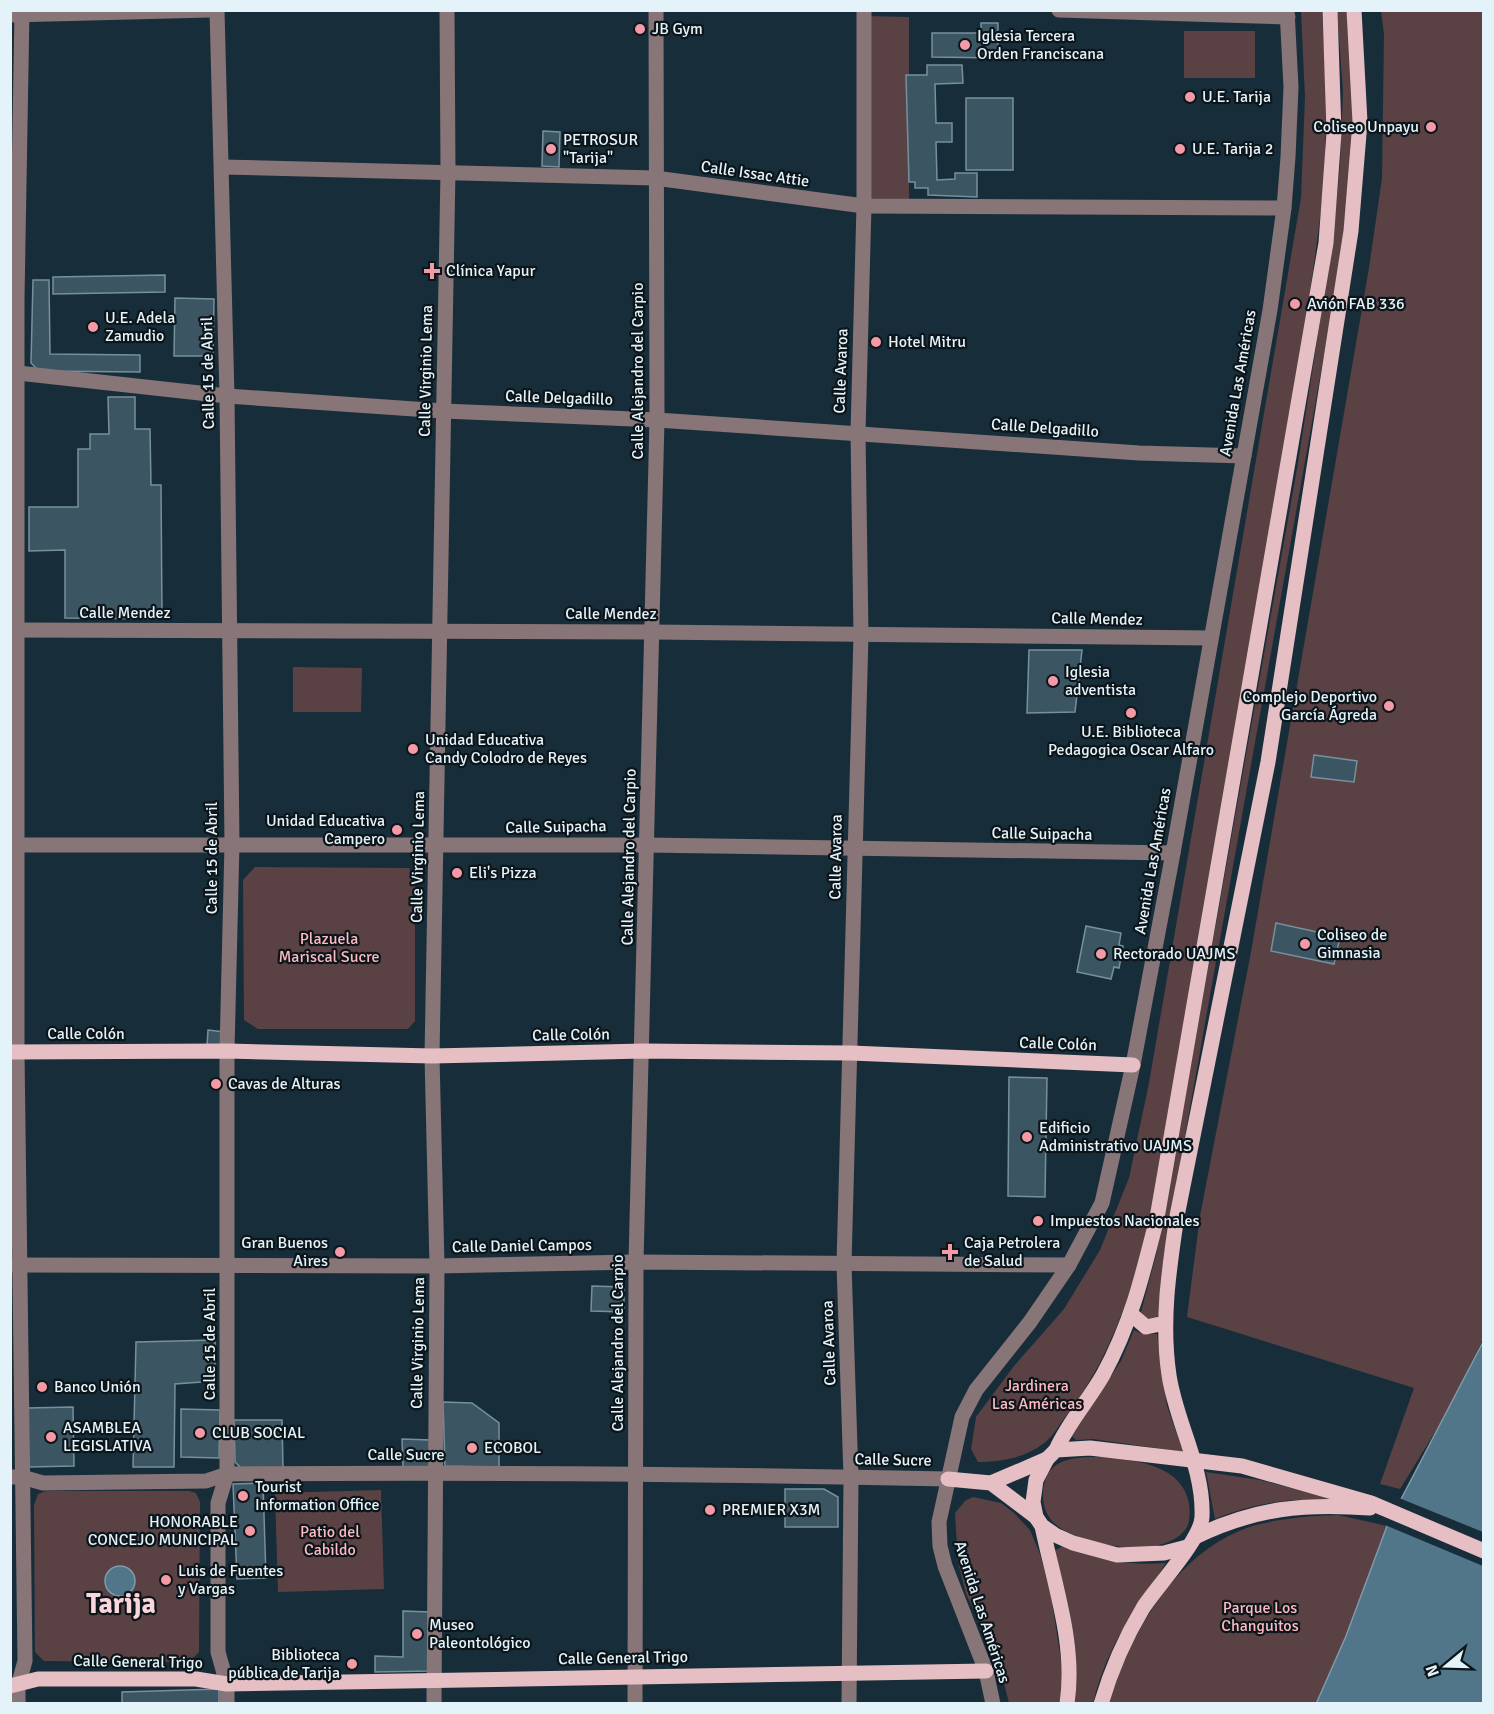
<svg xmlns="http://www.w3.org/2000/svg" width="1494" height="1714" viewBox="0 0 1494 1714" font-family="Signika,sans-serif">
<rect width="100%" height="100%" fill="#172e3a"/>
<!-- green -->
<g fill="#594144">
<path d="M1301 11H1322C1325 59 1327 108 1325 157 1323 212 1313 266 1306 320L1154 1202C1136 1279 1115 1352 1066 1416 1059 1425 1052 1438 1043 1444 1024 1458 1001 1462 978 1462L971 1449 976 1417 1014 1366 1064 1309 1100 1250 1129 1178 1149 1083 1301 198 1305 97Z"/>
<polygon points="1337,11 1347,11 1353,103 1352,154 1340,265 1164,1254 1160,1286 1160,1313 1156,1319 1149,1321 1141,1312 1156,1255 1183,1109 1298,463 1333,237 1340,165 1343,92"/>
<polygon points="1381,11 1483,11 1483,1339 1448,1411 1400,1489 1380,1484 1414,1388 1187,1317 1200,1216 1251,952 1369,268 1382,178 1384,34"/>
<polygon points="866,16 909,17 909,207 867,204"/>
<rect x="1184" y="31" width="71" height="47"/>
<polygon points="293,667 362,668 361,712 293,712"/>
<polygon points="255,867 409,868 415,879 415,1021 408,1029 258,1029 244,1020 243,880"/>
<polygon points="1134,1330 1142,1334 1157,1334 1167,1406 1183,1452 1093,1439 1076,1440 1071,1435 1121,1361"/>
<path d="M1106 1457C1139 1461 1183 1466 1189 1504 1190 1510 1190 1522 1187 1527 1166 1562 1081 1546 1055 1524 1047 1517 1043 1506 1043 1496 1043 1456 1075 1457 1106 1457Z"/>
<path d="M1206 1472 1260 1480 1333 1499C1288 1499 1257 1502 1215 1519Z"/>
<polygon points="381,1490 384,1589 278,1592 275,1493"/>
<polygon points="46,1491 189,1491 196,1493 200,1502 199,1652 189,1662 44,1661 35,1652 34,1505 38,1494"/>
<polygon points="973,1497 1001,1503 1014,1513 1030,1530 1040,1554 1051,1595 1064,1681 1060,1703 1009,1703 998,1660 966,1594 958,1562 955,1513 965,1501"/>
<path d="M1338 1515 1387 1526 1346 1636 1316 1703 1108 1704C1132 1631 1177 1548 1256 1525 1283 1518 1310 1516 1338 1515Z"/>
<path d="M1063 1546C1097 1559 1129 1566 1166 1563 1133 1613 1108 1644 1093 1703H1074C1081 1653 1069 1599 1054 1551Z"/>
</g>
<!-- water -->
<g fill="#527689" stroke="#7e9bab" stroke-width="1.5">
<polygon points="1483,1342 1483,1703 1316,1704 1346,1636 1387,1526"/>
<circle cx="120" cy="1581" r="15"/>
</g>
<!-- pier -->
<polygon fill="#172e3a" points="1399,1498 1483,1532 1483,1566 1385,1525"/>
<!-- building -->
<g fill="#3c5562" stroke="#76909e" stroke-width="1.5">
<polygon points="981,23 998,23 998,58 932,57 932,33 981,33"/>
<polygon points="927,65 962,65 963,83 935,84 936,123 952,123 952,142 936,142 937,180 955,179 955,173 977,173 977,197 928,195 928,188 915,188 915,182 909,182 906,75 927,75"/>
<rect x="966" y="98" width="47" height="72"/>
<polygon points="543,131 560,132 559,167 542,166"/>
<polygon points="165,275 165,292 53,294 53,277"/>
<polygon points="33,280 49,280 50,354 140,355 140,372 39,371 31,363"/>
<polygon points="175,298 214,299 213,356 174,356"/>
<polygon points="108,397 135,397 135,429 150,429 151,485 161,485 162,619 65,618 65,550 29,551 29,507 78,507 78,449 90,449 90,434 109,434"/>
<polygon points="1029,650 1082,650 1075,712 1027,713"/>
<polygon points="1314,755 1357,761 1354,782 1311,777"/>
<polygon points="1276,923 1340,937 1334,964 1271,951"/>
<polygon points="1086,926 1121,933 1119,945 1123,946 1121,958 1119,968 1114,967 1111,979 1077,972"/>
<polygon points="208,1030 224,1032 224,1047 207,1046"/>
<polygon points="1009,1077 1047,1078 1045,1197 1008,1196"/>
<polygon points="592,1286 624,1287 624,1312 591,1311"/>
<polygon points="215,1340 215,1381 175,1384 174,1467 133,1467 136,1342"/>
<polygon points="443,1402 472,1403 499,1423 499,1467 445,1466"/>
<polygon points="73,1407 74,1466 29,1467 27,1408"/>
<polygon points="181,1409 220,1410 219,1458 181,1457"/>
<polygon points="234,1420 282,1420 283,1468 241,1468 235,1462"/>
<polygon points="402,1439 430,1440 429,1468 403,1467"/>
<polygon points="263,1483 266,1578 237,1579 233,1484"/>
<polygon points="785,1489 824,1489 838,1497 838,1527 785,1527"/>
<polygon points="403,1611 430,1612 430,1671 375,1672 375,1656 403,1657"/>
<polygon points="219,1689 219,1704 122,1704 122,1692"/>
</g>
<g fill="none" stroke-linecap="round" stroke-linejoin="round">
<!-- minor -->
<g stroke="#877577" stroke-width="15">
<polyline points="217,10 227,396 232,844 227,1051 227,1474 218,1503 218,1652 227,1684 227,1704"/>
<polyline points="1059,10 1288,17"/>
<polyline points="10,15 210,10"/>
<polyline points="222,167 655,178 864,206 1284,208"/>
<polyline points="18,373 227,396 443,411 657,420 1139,453 1244,456"/>
<polyline points="10,630 653,632 1211,638"/>
<polyline points="10,845 646,845 1173,853"/>
<polyline points="10,1265 437,1266 636,1262 1069,1265"/>
<path d="M10 1477H22L43 1483 206 1481 227 1474C468 1472 708 1474 948 1479"/>
<polyline points="18,1704 18,1686 25,1661 17,1052 17,299 22,10"/>
<polyline points="434,1704 437,1266 432,1056 448,171 447,10"/>
<polyline points="635,1704 636,1262 657,420 656,10"/>
<polyline points="849,1704 851,1477 844,1264 861,635 858,432 864,206 864,10"/>
<polyline points="993,1704 986,1671 945,1566 940,1546 939,1522 962,1417 976,1390 1030,1322 1069,1265 1102,1203 1133,1065 1173,853 1270,310 1284,208 1288,157 1291,87 1287,10"/>
</g>
<!-- major -->
<g stroke="#e5bfc3" stroke-width="15">
<polyline points="10,1052 227,1051 432,1056 643,1051 851,1053 1133,1065"/>
<polyline points="1131,1314 1146,1327 1165,1323"/>
<path d="M1056 1450C1068 1423 1088 1401 1103 1375 1131 1324 1143 1274 1157 1218L1326 243 1334 133 1330 10"/>
<polyline points="948,1479 991,1483 1036,1517"/>
<polyline points="991,1483 1047,1459"/>
<path d="M1042 1526C1054 1584 1076 1644 1067 1704"/>
<path d="M1195 1537C1255 1508 1304 1503 1370 1508"/>
<polyline points="1187,1547 1164,1553 1117,1555 1073,1543 1055,1535 1042,1526 1036,1517 1033,1502 1036,1480 1047,1459 1056,1450 1090,1448 1242,1466 1371,1503 1484,1551"/>
<polyline points="10,1686 38,1679 196,1679 227,1684 986,1671"/>
<path d="M1101 1704C1111 1670 1125 1638 1143 1608 1157 1586 1201 1540 1202 1517 1204 1467 1176 1423 1169 1375 1161 1321 1169 1269 1177 1216L1268 762 1351 231 1360 122 1354 10"/>
</g>
</g>
<!-- markers -->
<g fill="#f49aa6" stroke="#0b151a" stroke-width="2">
<circle cx="640" cy="29" r="6"/>
<circle cx="965" cy="45" r="6"/>
<circle cx="1190" cy="97" r="6"/>
<circle cx="1431" cy="127" r="6"/>
<circle cx="551" cy="149" r="6"/>
<circle cx="1180" cy="149" r="6"/>
<path d="M429 262h6v6h6v6h-6v6h-6v-6h-6v-6h6z"/>
<circle cx="1295" cy="304" r="6"/>
<circle cx="93" cy="327" r="6"/>
<circle cx="876" cy="342" r="6"/>
<circle cx="1053" cy="681" r="6"/>
<circle cx="1389" cy="706" r="6"/>
<circle cx="1131" cy="713" r="6"/>
<circle cx="413" cy="749" r="6"/>
<circle cx="397" cy="830" r="6"/>
<circle cx="457" cy="873" r="6"/>
<circle cx="1305" cy="944" r="6"/>
<circle cx="1101" cy="954" r="6"/>
<circle cx="216" cy="1084" r="6"/>
<circle cx="1027" cy="1137" r="6"/>
<circle cx="1038" cy="1221" r="6"/>
<circle cx="340" cy="1252" r="6"/>
<path d="M947 1243h6v6h6v6h-6v6h-6v-6h-6v-6h6z"/>
<circle cx="42" cy="1387" r="6"/>
<circle cx="200" cy="1433" r="6"/>
<circle cx="51" cy="1437" r="6"/>
<circle cx="472" cy="1448" r="6"/>
<circle cx="243" cy="1496" r="6"/>
<circle cx="710" cy="1510" r="6"/>
<circle cx="250" cy="1531" r="6"/>
<circle cx="166" cy="1580" r="6"/>
<circle cx="417" cy="1634" r="6"/>
<circle cx="352" cy="1664" r="6"/>
</g>
<g text-anchor="middle" dominant-baseline="central" stroke-width="4.5" stroke-linejoin="round" paint-order="stroke">
<!-- poi labels -->
<g font-size="16" fill="#e4f2fa" stroke="#0b151a" text-anchor="start">
<text x="652" y="29">JB Gym</text>
<text x="977" y="36">Iglesia Tercera<tspan x="977" dy="18">Orden Franciscana</tspan></text>
<text x="1202" y="97">U.E. Tarija</text>
<text x="1419" y="127" text-anchor="end">Coliseo Unpayu</text>
<text x="563" y="140">PETROSUR<tspan x="563" dy="18">"Tarija"</tspan></text>
<text x="1192" y="149">U.E. Tarija 2</text>
<text x="446" y="271">Clínica Yapur</text>
<text x="1307" y="304">Avión FAB 336</text>
<text x="105" y="318">U.E. Adela<tspan x="105" dy="18">Zamudio</tspan></text>
<text x="888" y="342">Hotel Mitru</text>
<text x="1065" y="672">Iglesia<tspan x="1065" dy="18">adventista</tspan></text>
<text x="1377" y="697" text-anchor="end">Complejo Deportivo<tspan x="1377" dy="18">García Ágreda</tspan></text>
<text x="1131" y="732" text-anchor="middle">U.E. Biblioteca<tspan x="1131" dy="18">Pedagogica Oscar Alfaro</tspan></text>
<text x="425" y="740">Unidad Educativa<tspan x="425" dy="18">Candy Colodro de Reyes</tspan></text>
<text x="385" y="821" text-anchor="end">Unidad Educativa<tspan x="385" dy="18">Campero</tspan></text>
<text x="469" y="873">Eli's Pizza</text>
<text x="1317" y="935">Coliseo de<tspan x="1317" dy="18">Gimnasia</tspan></text>
<text x="1113" y="954">Rectorado UAJMS</text>
<text x="228" y="1084">Cavas de Alturas</text>
<text x="1039" y="1128">Edificio<tspan x="1039" dy="18">Administrativo UAJMS</tspan></text>
<text x="1050" y="1221">Impuestos Nacionales</text>
<text x="328" y="1243" text-anchor="end">Gran Buenos<tspan x="328" dy="18">Aires</tspan></text>
<text x="964" y="1243">Caja Petrolera<tspan x="964" dy="18">de Salud</tspan></text>
<text x="54" y="1387">Banco Unión</text>
<text x="63" y="1428">ASAMBLEA<tspan x="63" dy="18">LEGISLATIVA</tspan></text>
<text x="212" y="1433">CLUB SOCIAL</text>
<text x="484" y="1448">ECOBOL</text>
<text x="255" y="1487">Tourist<tspan x="255" dy="18">Information Office</tspan></text>
<text x="722" y="1510">PREMIER X3M</text>
<text x="238" y="1522" text-anchor="end">HONORABLE<tspan x="238" dy="18">CONCEJO MUNICIPAL</tspan></text>
<text x="178" y="1571">Luis de Fuentes<tspan x="178" dy="18">y Vargas</tspan></text>
<text x="429" y="1625">Museo<tspan x="429" dy="18">Paleontológico</tspan></text>
<text x="340" y="1655" text-anchor="end">Biblioteca<tspan x="340" dy="18">pública de Tarija</tspan></text>
</g>
<!-- street labels -->
<g font-size="16" fill="#e4f2fa" stroke="#0b151a">
<text transform="translate(755 174) rotate(8)">Calle Issac Attie</text>
<text transform="translate(426 371) rotate(-89)">Calle Virginio Lema</text>
<text transform="translate(638 371) rotate(-90)">Calle Alejandro del Carpio</text>
<text transform="translate(841 371) rotate(-88)">Calle Avaroa</text>
<text transform="translate(208 373) rotate(-91)">Calle 15 de Abril</text>
<text transform="translate(1238 383) rotate(-80)">Avenida Las Américas</text>
<text transform="translate(559 398) rotate(2)">Calle Delgadillo</text>
<text transform="translate(1045 428) rotate(4)">Calle Delgadillo</text>
<text x="125" y="613">Calle Mendez</text>
<text x="611" y="614">Calle Mendez</text>
<text transform="translate(1097 619) rotate(1)">Calle Mendez</text>
<text transform="translate(556 827) rotate(-1)">Calle Suipacha</text>
<text transform="translate(1042 834) rotate(1)">Calle Suipacha</text>
<text transform="translate(418 857) rotate(-89)">Calle Virginio Lema</text>
<text transform="translate(629 857) rotate(-89)">Calle Alejandro del Carpio</text>
<text transform="translate(836 857) rotate(-89)">Calle Avaroa</text>
<text transform="translate(212 858) rotate(-90)">Calle 15 de Abril</text>
<text transform="translate(1153 861) rotate(-80)">Avenida Las Américas</text>
<text x="86" y="1034">Calle Colón</text>
<text transform="translate(571 1035) rotate(-1)">Calle Colón</text>
<text transform="translate(1058 1044) rotate(2)">Calle Colón</text>
<text transform="translate(522 1246) rotate(-1)">Calle Daniel Campos</text>
<text transform="translate(418 1343) rotate(-89)">Calle Virginio Lema</text>
<text transform="translate(618 1343) rotate(-90)">Calle Alejandro del Carpio</text>
<text transform="translate(829 1343) rotate(-92)">Calle Avaroa</text>
<text transform="translate(210 1344) rotate(-90)">Calle 15 de Abril</text>
<text x="406" y="1455">Calle Sucre</text>
<text transform="translate(893 1460) rotate(1)">Calle Sucre</text>
<text transform="translate(982 1612) rotate(72)">Avenida Las Américas</text>
<text transform="translate(623 1658) rotate(-1)">Calle General Trigo</text>
<text transform="translate(138 1662) rotate(1)">Calle General Trigo</text>
</g>
<!-- park labels -->
<g font-size="16" fill="#feb9c1" stroke="#0b151a">
<text x="329" y="939">Plazuela<tspan x="329" dy="18">Mariscal Sucre</tspan></text>
<text x="1037" y="1386">Jardinera<tspan x="1037" dy="18">Las Américas</tspan></text>
<text x="330" y="1532">Patio del<tspan x="330" dy="18">Cabildo</tspan></text>
<text x="1260" y="1608">Parque Los<tspan x="1260" dy="18">Changuitos</tspan></text>
</g>
<!-- town labels -->
<g font-size="28" font-weight="bold" fill="#fad6da" stroke="#0b151a">
<text x="121" y="1604">Tarija</text>
</g>
</g>
<!-- border -->
<rect width="1494" height="1714" fill="none" stroke="#e4f2fa" stroke-width="24"/>
<!-- north arrow -->
<g transform="translate(1446 1666) rotate(251)" stroke="#0b151a" stroke-width="4.5" paint-order="stroke">
<path d="M0-4.5L10 22L0 15L-10 22Z" fill="#e4f2fa"/>
<text y="-9" font-size="16" font-weight="bold" text-anchor="middle" fill="#e4f2fa">N</text>
</g>
</svg>
